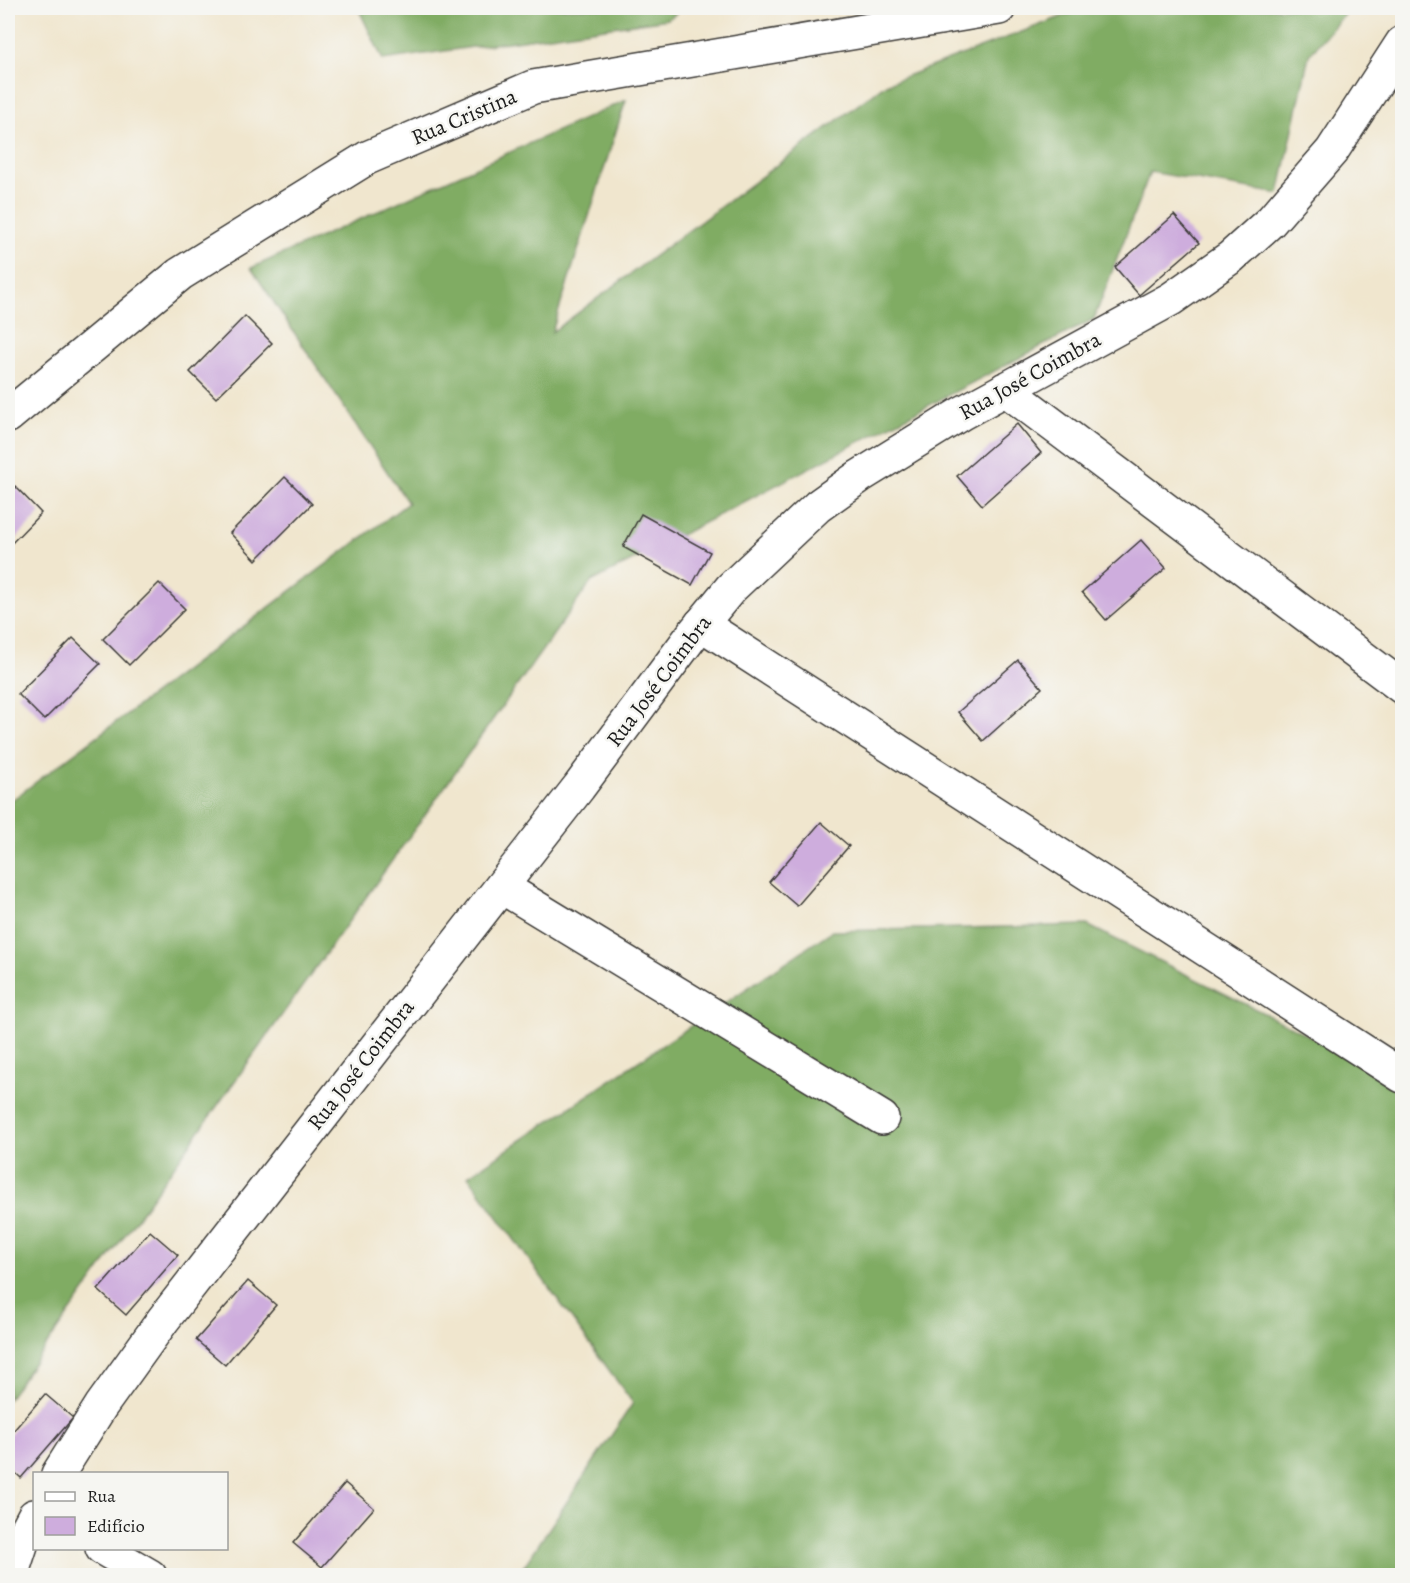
<svg xmlns="http://www.w3.org/2000/svg" width="1410" height="1583" viewBox="0 0 1410 1583" font-family="Alegreya,serif">
<rect width="100%" height="100%" fill="#f6f6f2"/>
<filter id="ink" filterUnits="userSpaceOnUse"><feTurbulence type="fractalNoise" baseFrequency=".0167" numOctaves="2"/><feDisplacementMap in="SourceGraphic" scale="12" xChannelSelector="R" yChannelSelector="G"/><feConvolveMatrix kernelMatrix="1 2 1 2 8 2 1 2 1" color-interpolation-filters="sRGB"/></filter>
<filter id="wash" filterUnits="userSpaceOnUse"><feTurbulence type="fractalNoise" baseFrequency=".008" numOctaves="4" result="noise"/><feDisplacementMap in="SourceGraphic" scale="24" xChannelSelector="R" yChannelSelector="G"/><feGaussianBlur stdDeviation="1.35" result="paint"/><feColorMatrix in="noise" values="0 0 0 0 0 0 0 0 0 0 0 0 0 0 0 0 0 1.4 0 .05"/><feComposite in="paint" operator="in"/></filter>
<g filter="url(#wash)">
<rect width="100%" height="100%" fill="#f0e6ce"/>
<!-- forest -->
<g fill="#80ac64" stroke="#4e6440" stroke-width="1.5">
<polygon points="358,8 684,8 668,19 383,60"/>
<polygon points="1084,8 1350,8 1309,55 1279,194 1150,172 1094,319 591,582 8,1399 8,803 408,503 251,268 626,100 552,332 886,84"/>
<polygon points="1087,925 1402,1082 1402,1575 518,1575 633,1403 468,1176 832,931"/>
</g>
<g id="blocks">
<!-- building -->
<g fill="#ceaddd">
<polygon points="1174,215 1199,243 1139,295 1115,267"/>
<polygon points="245,316 272,343 216,398 190,372"/>
<polygon points="1017,424 1041,453 982,505 957,476"/>
<polygon points="285,477 312,504 256,560 230,533"/>
<polygon points="15,486 41,513 8,547 8,493"/>
<polygon points="641,514 710,552 692,585 623,547"/>
<polygon points="1141,540 1166,568 1106,620 1082,592"/>
<polygon points="159,583 185,609 129,665 103,639"/>
<polygon points="73,638 100,664 44,720 18,694"/>
<polygon points="1018,660 1042,688 983,741 958,712"/>
<polygon points="821,822 849,846 797,906 769,882"/>
<polygon points="150,1231 178,1255 126,1315 98,1290"/>
<polygon points="248,1281 276,1305 225,1365 196,1340"/>
<polygon points="45,1394 73,1418 21,1478 8,1466 8,1437"/>
<polygon points="345,1483 374,1508 322,1567 293,1543"/>
</g>
</g>
</g>
<g filter="url(#ink)">
<use href="#blocks" fill-opacity="0" stroke="#3c3a37" stroke-width="1.5"/>
<g fill="none" stroke-linecap="round" stroke-linejoin="round">
<!-- minor casing -->
<g stroke="#3c3a37" stroke-width="36">
<g id="minor">
<polyline points="1005,389 1402,687"/>
<polyline points="701,624 1402,1076"/>
<polyline points="502,887 882,1118"/>
<polyline points="58,1474 101,1406 163,1320 579,787 693,634 731,588 818,506 860,476 962,413 1171,299 1231,257 1271,221 1332,151 1402,43"/>
<polyline points="102,1548 150,1576"/>
<polyline points="11,1576 25,1533 34,1516"/>
</g>
</g>
<!-- major casing -->
<g stroke="#3c3a37" stroke-width="36">
<polyline id="major" points="8,416 180,274 367,158 533,87 999,8"/>
</g>
<!-- minor -->
<use href="#minor" stroke="#fff" stroke-width="33"/>
<!-- major -->
<use href="#major" stroke="#fff" stroke-width="33"/>
</g>
</g>
<g text-anchor="middle" dominant-baseline="central" stroke-width="5" stroke-linejoin="round" paint-order="stroke">
<!-- street labels -->
<g font-size="22" fill="#1c1c1c" stroke="#f6f6f2">
<text transform="translate(464 117) rotate(-23)">Rua Cristina</text>
<text transform="translate(1030 376) rotate(-29)">Rua José Coimbra</text>
<text transform="translate(659 681) rotate(-53)">Rua José Coimbra</text>
<text transform="translate(361 1065) rotate(-52)">Rua José Coimbra</text>
</g>
</g>
<!-- margin -->
<rect width="1410" height="1583" fill="none" stroke="#f6f6f2" stroke-width="30"/>
<!-- legend -->
<rect x="33" y="1472" width="195" height="78" fill="#f6f6f2" stroke="#9f9f9c" stroke-width="1.5"/>
<rect x="45" y="1492" width="30" height="9" fill="#ffffff" stroke="#9f9f9c" stroke-width="1.5"/>
<text x="87" y="1502" font-size="18" fill="#1c1c1c">Rua</text>
<rect x="45" y="1517" width="30" height="18" fill="#ceaddd" stroke="#9f9f9c" stroke-width="1.5"/>
<text x="87" y="1532" font-size="18" fill="#1c1c1c">Edifício</text>
</svg>
